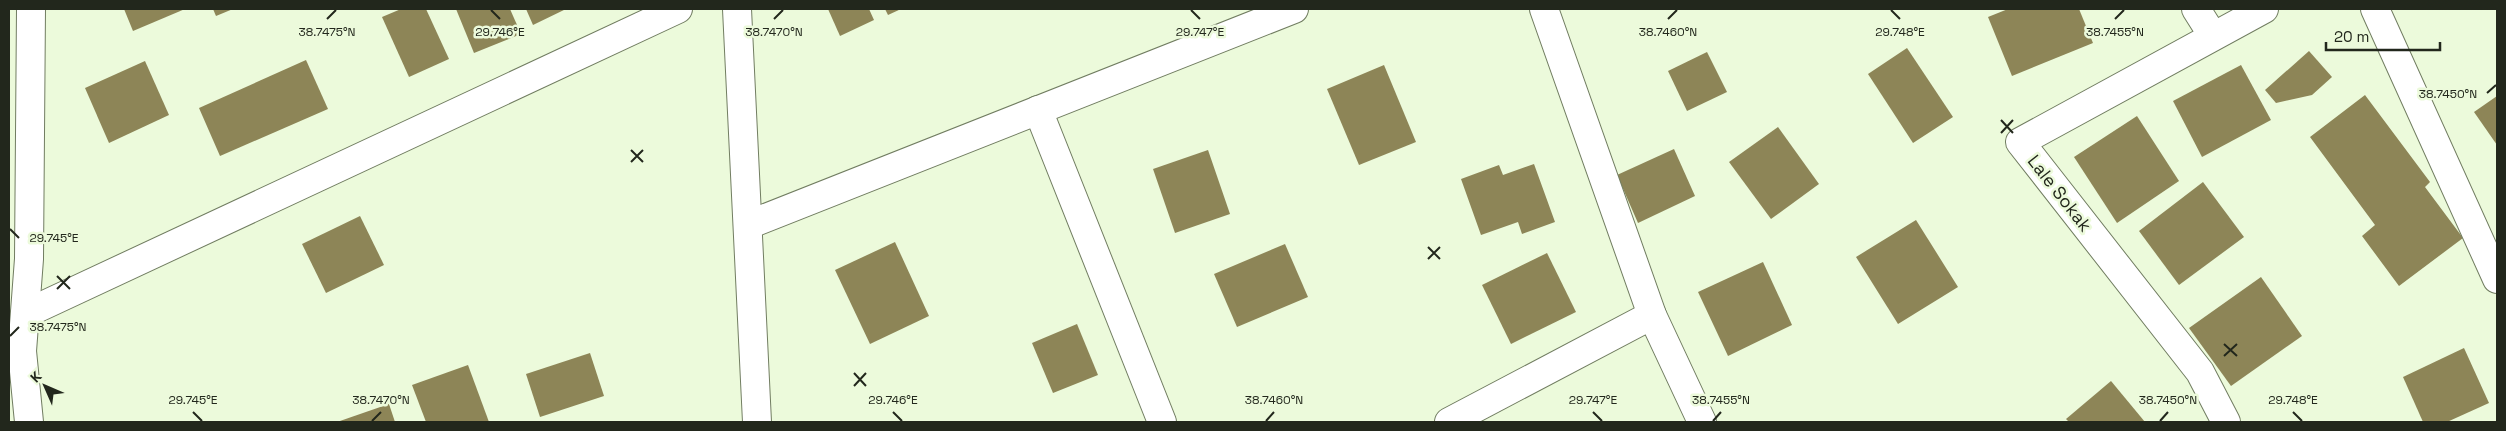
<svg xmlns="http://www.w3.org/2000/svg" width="2506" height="431" viewBox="0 0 2506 431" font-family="'Space Grotesk',sans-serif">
<rect width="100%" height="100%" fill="#ecfadb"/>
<!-- building -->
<g fill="#8d8557">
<polygon points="124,9 185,9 133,31"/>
<polygon points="213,9 233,9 216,16"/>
<polygon points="401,9 426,9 449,59 409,77 382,17"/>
<polygon points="456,9 510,9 521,34 474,53"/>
<polygon points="526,9 566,9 533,25"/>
<polygon points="828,9 869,9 874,20 840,36"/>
<polygon points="885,9 901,9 888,15"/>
<polygon points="2008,9 2079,9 2093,43 2012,76 1988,17"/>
<polygon points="1907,48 1953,117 1913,143 1868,74"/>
<polygon points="2309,51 2332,77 2312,95 2276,103 2265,90"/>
<polygon points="1707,52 1727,92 1687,111 1668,71"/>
<polygon points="306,60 328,109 220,156 199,108"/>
<polygon points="145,61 169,115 109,143 85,88"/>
<polygon points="1384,65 1416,142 1359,165 1327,89"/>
<polygon points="2241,65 2271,120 2202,157 2173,101"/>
<polygon points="2365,95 2430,182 2425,187 2463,238 2399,286 2362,236 2375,225 2310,137"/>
<polygon points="2497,96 2497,145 2474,112"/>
<polygon points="2137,116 2179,181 2117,223 2074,157"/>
<polygon points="1778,127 1819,184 1771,219 1729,162"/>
<polygon points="1674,149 1695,196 1638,223 1617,175"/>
<polygon points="1208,150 1230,214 1175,233 1153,169"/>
<polygon points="1534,164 1555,222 1522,234 1518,222 1481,235 1461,179 1499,165 1503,175"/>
<polygon points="2203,182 2244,237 2179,285 2139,231"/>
<polygon points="360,216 384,265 326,293 302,244"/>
<polygon points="1916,220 1958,287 1898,324 1856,257"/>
<polygon points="895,242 929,316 870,344 835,270"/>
<polygon points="1285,244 1308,297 1237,327 1214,274"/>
<polygon points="1547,253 1576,312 1511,344 1482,285"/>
<polygon points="1763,262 1792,325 1728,356 1698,292"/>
<polygon points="2261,277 2302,336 2231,386 2189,328"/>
<polygon points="1077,324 1098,375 1053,393 1032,343"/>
<polygon points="2464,348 2489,403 2447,422 2423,422 2403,377"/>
<polygon points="590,353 604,396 540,417 526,374"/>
<polygon points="468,365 489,422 426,422 412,385"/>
<polygon points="2111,381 2145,422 2069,422 2066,419"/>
<polygon points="389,404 395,422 337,422"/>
</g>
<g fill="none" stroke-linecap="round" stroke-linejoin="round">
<!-- street casing -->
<g stroke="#717d61" stroke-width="30">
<g id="street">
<polyline points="737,9 757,422"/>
<polyline points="1544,9 1652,315 1702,422"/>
<polyline points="2196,9 2213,36"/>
<polyline points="2375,9 2497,279"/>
<polyline points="1038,110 1162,422"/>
<polyline points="748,225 1294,9"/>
<polyline points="25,314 678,9"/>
<polyline points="29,422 22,351 29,259 31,9"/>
<polyline points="1449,422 1652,315"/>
<polyline points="2226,422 2200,372 2020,142 2264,9"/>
</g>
</g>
<!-- street -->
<use href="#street" stroke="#fff" stroke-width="28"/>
</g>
<!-- ticks -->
<path fill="none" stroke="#22271c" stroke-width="2" d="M491 10 500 19M1191 10 1200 19M1891 10 1900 19M327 19 336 10M774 19 783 10M1668 19 1677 10M2115 19 2124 10M2487 93 2496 85M2001 120 2013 133M2001 133 2013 120M631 150 643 162M631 162 643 150M10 229 19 238M1428 247 1440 259M1428 259 1440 247M57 276 70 289M57 289 70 276M10 336 19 327M2224 344 2237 356M2224 356 2237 344M854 373 866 386M854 386 866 373M193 412 202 421M893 412 902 421M1593 412 1602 421M2293 412 2302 421M372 421 381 412M1266 421 1274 412M1713 421 1721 412M2160 421 2168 412"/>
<g text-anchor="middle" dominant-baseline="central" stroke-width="5" stroke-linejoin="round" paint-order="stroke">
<!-- street labels -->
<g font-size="18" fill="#22271c" stroke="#ecfadb">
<text transform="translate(2060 193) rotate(52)">Lale Sokak</text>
</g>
</g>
<g font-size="12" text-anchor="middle" fill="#22271c" stroke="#ecfadb" stroke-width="5" stroke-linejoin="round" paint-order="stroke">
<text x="500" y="36">29.746°E</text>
<text x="327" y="36">38.7475°N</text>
<text x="1200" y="36">29.747°E</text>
<text x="1900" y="36">29.748°E</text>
<text x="774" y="36">38.7470°N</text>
<text x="1668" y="36">38.7460°N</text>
<text x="2115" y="36">38.7455°N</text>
<text x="2448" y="98">38.7450°N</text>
<text x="54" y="242">29.745°E</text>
<text x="58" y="331">38.7475°N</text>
<text x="193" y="404">29.745°E</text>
<text x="381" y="404">38.7470°N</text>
<text x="893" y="404">29.746°E</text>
<text x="1274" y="404">38.7460°N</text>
<text x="1593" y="404">29.747°E</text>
<text x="1721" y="404">38.7455°N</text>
<text x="2168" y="404">38.7450°N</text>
<text x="2293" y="404">29.748°E</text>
</g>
<!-- border -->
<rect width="2506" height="431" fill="none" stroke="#22271c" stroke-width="20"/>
<!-- north arrow -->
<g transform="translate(45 386) rotate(315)" stroke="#ecfadb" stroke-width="4" paint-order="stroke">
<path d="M0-4L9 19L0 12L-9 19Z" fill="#22271c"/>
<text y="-8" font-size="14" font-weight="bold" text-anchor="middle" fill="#22271c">K</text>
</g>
<!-- scale -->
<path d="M2326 42v8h114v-8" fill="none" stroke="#22271c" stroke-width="2.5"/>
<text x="2334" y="42" font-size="15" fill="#22271c" stroke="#ecfadb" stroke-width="4" paint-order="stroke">20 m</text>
</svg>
